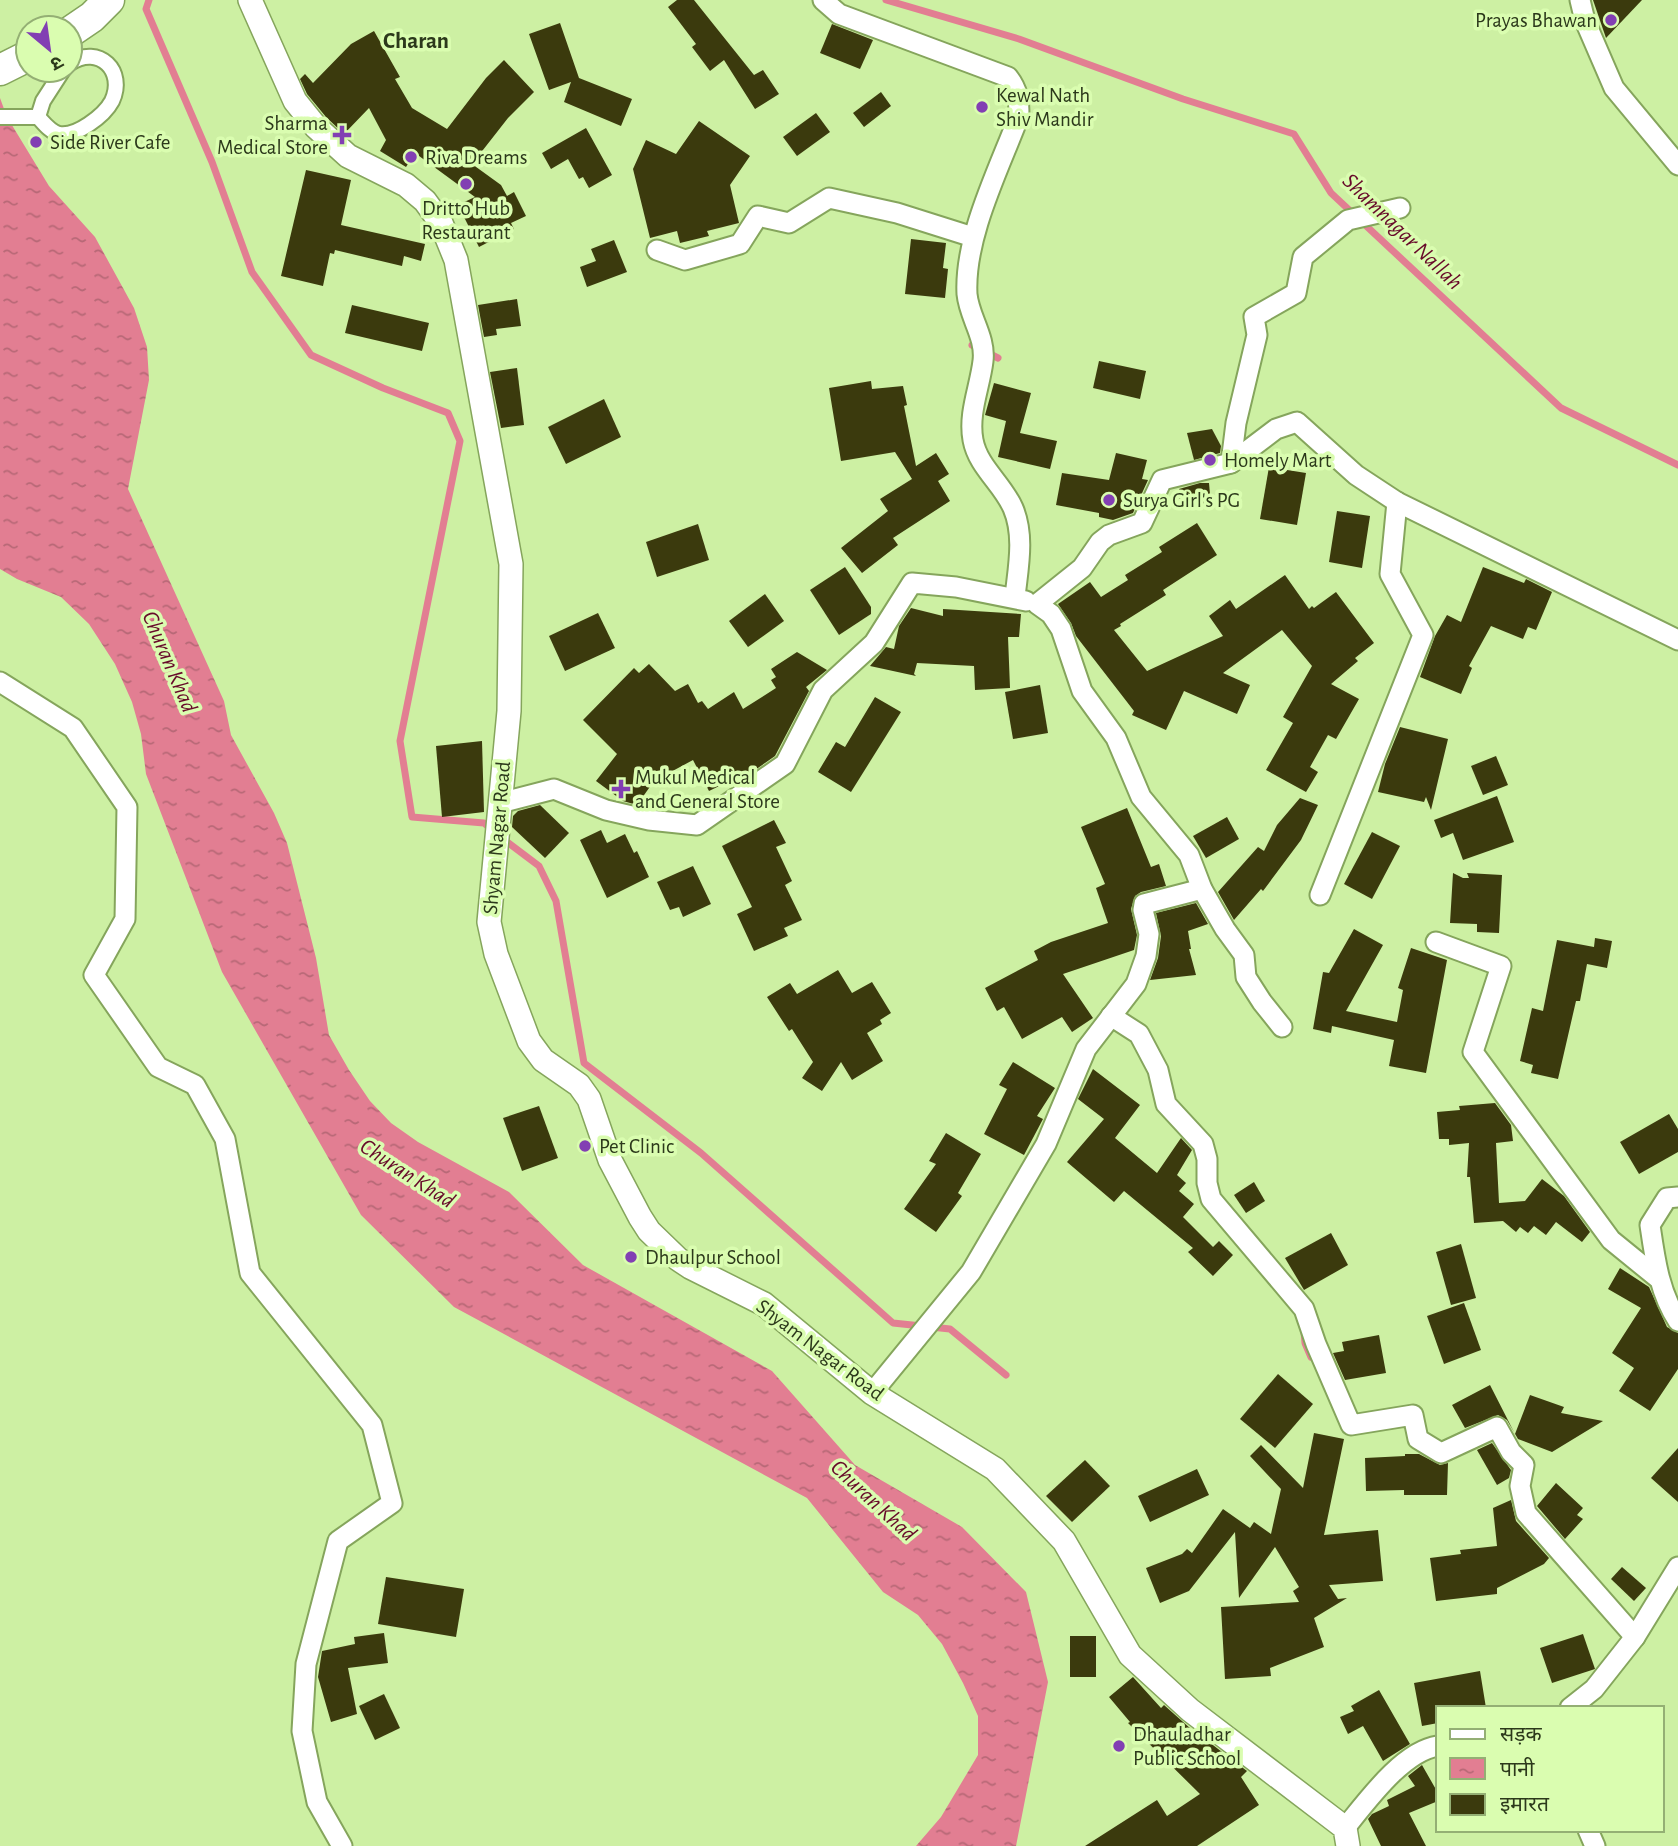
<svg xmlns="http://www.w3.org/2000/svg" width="1678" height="1846" viewBox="0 0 1678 1846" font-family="'Alegreya Sans','Noto Sans Devanagari',sans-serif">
<defs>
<pattern id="water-ripples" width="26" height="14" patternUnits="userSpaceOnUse" patternTransform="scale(1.75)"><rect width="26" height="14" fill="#e27e92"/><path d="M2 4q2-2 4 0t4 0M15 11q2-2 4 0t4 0" fill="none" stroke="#b76876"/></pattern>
</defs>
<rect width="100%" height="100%" fill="#cdf0a3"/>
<!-- water -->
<polygon fill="url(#water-ripples)" points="0,98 7,117 49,186 95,237 134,308 147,347 149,380 128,489 224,701 231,735 274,813 287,843 316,958 329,1035 349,1070 370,1101 391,1123 418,1142 509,1192 583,1265 772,1371 855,1465 962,1527 1026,1592 1048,1682 1016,1846 916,1846 941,1817 978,1755 978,1716 963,1683 942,1644 918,1615 883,1592 807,1498 454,1307 361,1215 222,972 146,774 141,734 132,702 115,664 89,624 61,597 17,579 0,569"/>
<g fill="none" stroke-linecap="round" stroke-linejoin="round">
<!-- stream -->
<g stroke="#e27e92" stroke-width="7">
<polyline points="149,0 146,9 212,162 252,272 311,355 383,388 448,413 460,441 400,741 412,817 484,823 493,831"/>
<polyline points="886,0 1019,39 1183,99 1294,134 1331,193 1561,408 1678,465"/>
<polyline points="972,345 998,358"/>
<polyline points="502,838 539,866 556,901 584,1063 701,1153 893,1323 950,1329 1006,1375"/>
<polyline points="1304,1332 1305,1343 1311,1357"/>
</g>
</g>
<!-- building -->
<g fill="#3b3a0d">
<polygon points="677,0 694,0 754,75 763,70 779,94 755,109 724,60 710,71 692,47 696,44 668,7"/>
<polygon points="1593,0 1642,0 1606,38"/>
<polygon points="560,23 579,78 632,99 621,126 564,102 571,82 549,90 529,34"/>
<polygon points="832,24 873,40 860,69 820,53"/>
<polygon points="374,31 400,77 395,79 412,108 447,129 486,78 504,60 534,92 508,118 472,164 501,185 507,196 514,192 526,216 511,223 514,229 479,247 458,205 475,197 415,153 406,167 380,151 386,140 369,108 344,134 326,117 307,94 300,79 305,74 313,83 351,44"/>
<polygon points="881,92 891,106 864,127 853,113"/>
<polygon points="816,113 830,132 797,156 783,137"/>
<polygon points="699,121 750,156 730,185 739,223 707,231 709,236 680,243 677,231 650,238 633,169 646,140 676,154"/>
<polygon points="586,128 612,175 589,188 583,177 579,179 568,159 551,169 542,153"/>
<polygon points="306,170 351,180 341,225 425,244 421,261 404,256 402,266 335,250 334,254 330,253 323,286 281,276"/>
<polygon points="911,239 946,243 943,268 948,269 945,298 905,294"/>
<polygon points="614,240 627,272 587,287 580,267 596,261 591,249"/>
<polygon points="517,299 521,326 496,329 497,335 484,337 478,305"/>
<polygon points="352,305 429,323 422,351 345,333"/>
<polygon points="1099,361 1146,371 1140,399 1093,388"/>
<polygon points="517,368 524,425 501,428 490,372"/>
<polygon points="871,381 872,389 903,386 907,405 904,406 916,466 936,453 949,474 938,481 950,501 893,538 898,545 862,573 841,548 888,511 880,499 912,479 895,452 841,461 829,388"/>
<polygon points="994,383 1031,393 1020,433 1057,441 1050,469 998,457 1006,421 985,415"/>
<polygon points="604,399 621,437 566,464 548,427"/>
<polygon points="1212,429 1221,446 1220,453 1194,460 1187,433"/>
<polygon points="1116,453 1147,460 1142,479 1148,480 1133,513 1113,520 1099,517 1099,513 1056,505 1062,473 1109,480"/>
<polygon points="1269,467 1306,473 1297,525 1260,519"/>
<polygon points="1200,483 1209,483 1211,506 1180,508 1179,489"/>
<polygon points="1337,511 1370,516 1362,568 1329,562"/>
<polygon points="1197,523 1217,555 1163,590 1166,595 1120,624 1121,626 1114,630 1147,671 1223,636 1209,616 1230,600 1236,609 1285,575 1309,609 1312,606 1314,608 1336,592 1374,643 1355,658 1358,661 1331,684 1359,699 1336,739 1328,735 1310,767 1318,772 1306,792 1266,770 1293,723 1283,717 1312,666 1282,630 1223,673 1250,685 1237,714 1184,691 1166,730 1132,715 1134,711 1076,636 1071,623 1058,604 1090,582 1101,597 1128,580 1125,575 1162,552 1159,547"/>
<polygon points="698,524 709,560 657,577 646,542"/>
<polygon points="845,567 871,607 871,614 839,635 810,590"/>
<polygon points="1483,567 1524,583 1526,579 1552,592 1536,630 1528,627 1523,639 1491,626 1469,666 1472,668 1461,694 1420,677 1435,636 1447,615 1461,622"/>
<polygon points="765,594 784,621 748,647 729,621"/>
<polygon points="911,608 943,616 943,609 1021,614 1019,637 1008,637 1010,688 975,690 974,666 917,663 914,674 916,676 870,666 886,647 894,649 899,626"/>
<polygon points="598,613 615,648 565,671 549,636"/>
<polygon points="797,652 827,670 806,687 809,691 775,756 745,777 744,774 709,791 693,760 654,781 637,805 623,801 596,781 617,754 583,720 634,668 639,673 649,664 675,691 688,684 698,703 702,701 708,709 734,692 743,709 776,688 771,680 776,677 771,669"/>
<polygon points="1040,685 1048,733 1013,739 1005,692"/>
<polygon points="875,697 901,712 851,792 818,772 836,742 845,747"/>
<polygon points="1400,727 1448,739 1431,810 1426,797 1424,802 1378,792 1385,764"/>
<polygon points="482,741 484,812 442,817 436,746"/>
<polygon points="1496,756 1508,785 1483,795 1471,766"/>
<polygon points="1497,796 1514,842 1463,860 1453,833 1441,838 1434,820"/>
<polygon points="1300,798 1318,805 1301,840 1263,891 1261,889 1234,920 1218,892 1258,847 1264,851 1277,825"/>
<polygon points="540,805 569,833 545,858 512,827 513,816 518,811"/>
<polygon points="1127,808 1151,867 1159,864 1166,886 1141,892 1135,896 1131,909 1137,935 1134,950 1063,974 1093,1018 1072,1032 1062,1017 1022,1039 1004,1007 997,1011 985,988 1038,960 1034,951 1051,942 1108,923 1096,888 1105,884 1081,827"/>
<polygon points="1227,817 1239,839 1206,858 1193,836"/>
<polygon points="774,820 786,843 776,847 792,881 785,885 802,920 784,928 788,936 754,951 737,914 752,907 722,846"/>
<polygon points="601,830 607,843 625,834 634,853 637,851 649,877 607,898 580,840"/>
<polygon points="1372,832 1400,846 1372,899 1344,884"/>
<polygon points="693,866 711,904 683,917 679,907 670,910 657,882"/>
<polygon points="1453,873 1463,878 1469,878 1467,873 1502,875 1499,933 1477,932 1477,924 1450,923"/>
<polygon points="1196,903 1208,924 1188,931 1191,949 1189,949 1196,975 1150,980 1158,958 1161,936 1156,913"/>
<polygon points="1354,929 1383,945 1346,1011 1397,1022 1403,990 1398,988 1411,948 1447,960 1426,1073 1389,1066 1394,1040 1332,1026 1331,1033 1313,1029 1323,972 1329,973"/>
<polygon points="1595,938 1612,941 1607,968 1587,964 1580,1001 1576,1001 1558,1079 1531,1073 1533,1065 1520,1061 1532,1008 1543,1011 1557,940 1594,947"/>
<polygon points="838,970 852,993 872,982 891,1013 880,1020 882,1024 867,1033 883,1061 852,1080 841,1062 822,1091 802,1078 813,1062 792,1029 789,1031 767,997 790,983 797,994"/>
<polygon points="1013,1062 1055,1088 1037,1116 1043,1119 1024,1155 984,1134 1007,1089 999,1085"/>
<polygon points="1093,1069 1140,1105 1115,1138 1157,1173 1181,1138 1192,1150 1177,1175 1186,1183 1179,1191 1194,1204 1183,1217 1213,1247 1219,1241 1233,1255 1213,1276 1188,1252 1193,1248 1124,1191 1114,1202 1067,1162 1104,1119 1078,1099"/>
<polygon points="1495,1103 1511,1125 1513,1141 1496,1143 1499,1203 1525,1201 1542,1179 1564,1196 1590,1232 1582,1242 1556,1222 1546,1235 1534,1226 1528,1233 1520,1227 1516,1232 1503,1221 1474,1223 1470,1177 1467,1177 1469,1143 1449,1145 1449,1139 1439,1139 1437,1112 1460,1110 1459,1106"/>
<polygon points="539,1106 558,1158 522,1171 503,1118"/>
<polygon points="1669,1114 1678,1129 1678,1152 1639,1174 1620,1142"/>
<polygon points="946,1133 981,1154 958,1193 962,1196 936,1232 904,1209 936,1164 929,1161"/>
<polygon points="1254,1182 1265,1201 1246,1213 1234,1195"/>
<polygon points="1331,1233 1348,1265 1304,1290 1285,1258"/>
<polygon points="1461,1244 1476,1298 1451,1305 1436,1252"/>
<polygon points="1620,1268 1649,1287 1667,1327 1678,1333 1678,1369 1650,1411 1619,1391 1634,1368 1612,1353 1641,1308 1608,1289"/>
<polygon points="1464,1303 1481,1350 1444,1364 1427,1316"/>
<polygon points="1379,1335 1386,1373 1345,1380 1333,1353 1344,1351 1342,1342"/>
<polygon points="1278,1374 1313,1404 1275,1448 1240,1419"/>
<polygon points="1490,1385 1515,1434 1530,1395 1564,1407 1561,1413 1603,1421 1552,1452 1518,1439 1507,1420 1498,1415 1465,1428 1452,1405"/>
<polygon points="1314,1433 1344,1439 1324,1535 1378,1530 1383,1581 1329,1585 1338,1599 1347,1598 1314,1618 1324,1647 1270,1668 1271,1676 1225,1679 1221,1607 1299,1602 1293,1591 1299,1587 1275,1547 1239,1598 1235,1532 1189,1591 1160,1603 1146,1568 1182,1554 1187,1549 1192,1553 1223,1509 1250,1528 1254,1522 1271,1534 1281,1489 1250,1456 1261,1445 1303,1488"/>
<polygon points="1492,1443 1511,1470 1509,1478 1497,1485 1477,1450"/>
<polygon points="1678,1448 1678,1502 1651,1478"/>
<polygon points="1405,1454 1419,1454 1440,1465 1448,1463 1447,1495 1404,1495 1404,1490 1366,1491 1365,1458 1405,1456"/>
<polygon points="1085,1460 1110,1486 1072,1522 1046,1496"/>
<polygon points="1197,1469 1209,1495 1150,1522 1138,1496"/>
<polygon points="1556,1483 1583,1508 1577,1515 1583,1519 1565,1539 1537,1506"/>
<polygon points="1511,1500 1516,1521 1549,1558 1544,1564 1497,1588 1497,1594 1436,1601 1430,1558 1461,1554 1460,1550 1497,1546 1493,1508"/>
<polygon points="1622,1567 1646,1588 1634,1601 1611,1579"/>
<polygon points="386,1577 464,1589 456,1637 378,1624"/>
<polygon points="384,1633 388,1663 348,1668 357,1714 331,1722 318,1677 322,1651 355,1644 354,1637"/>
<polygon points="1583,1634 1595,1669 1552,1683 1540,1648"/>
<rect x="1070" y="1636" width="26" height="41"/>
<polygon points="1480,1671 1486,1708 1438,1708 1438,1723 1422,1726 1414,1683"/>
<polygon points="1133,1677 1161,1708 1164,1705 1191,1729 1203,1742 1205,1739 1247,1771 1241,1777 1259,1805 1197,1846 1085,1846 1157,1800 1167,1816 1200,1794 1128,1723 1130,1722 1109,1697"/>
<polygon points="1379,1690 1410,1744 1383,1761 1363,1726 1348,1734 1340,1717 1354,1711 1351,1706"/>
<polygon points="384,1694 400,1728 375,1740 359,1706"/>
<polygon points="1422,1765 1438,1793 1438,1801 1409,1813 1426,1846 1381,1846 1368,1819 1372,1814 1389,1806 1387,1800 1415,1786 1408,1776"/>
</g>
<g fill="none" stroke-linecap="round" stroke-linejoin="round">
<!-- pedestrian casing -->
<g stroke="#85a55c" stroke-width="18">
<g id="pedestrian">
<path d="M63 70 43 101 38 117C43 122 50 132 59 134 76 137 104 116 112 101 126 71 99 44 70 63"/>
<polyline points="0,117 38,117"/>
</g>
</g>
<!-- minor casing -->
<g stroke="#85a55c" stroke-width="23">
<g id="minor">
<path d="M823 0 839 14 1008 77C1018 90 1019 100 1019 116 999 169 964 237 967 294 969 317 986 337 983 361 980 387 968 413 973 440 978 467 1002 483 1013 508 1025 536 1018 568 1015 597"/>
<polyline points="1580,0 1585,21 1614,88 1678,165"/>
<polyline points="657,250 685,260 740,244 758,216 789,223 829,198 897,213 973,237"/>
<polyline points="1231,463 1236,423 1257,335 1254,317 1296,293 1303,257 1348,220 1400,208"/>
<polyline points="0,682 73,728 127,807 125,919 94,975 158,1067 195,1085 225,1139 250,1273 372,1425 392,1503 338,1541 306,1664 302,1731 317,1802 342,1846"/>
<polyline points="500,803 554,789 606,810 649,820 697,825 785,764 823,690 874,643 912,583 956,587 1026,601"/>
<polyline points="1320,895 1423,635 1390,574 1397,502"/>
<polyline points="1436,942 1501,966 1473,1052 1611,1240 1659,1279"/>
<polyline points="1111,1016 1139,1034 1158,1070 1166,1104 1203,1144 1207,1159 1207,1183 1211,1199 1304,1309 1316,1344 1351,1425 1413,1415 1418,1439 1441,1453 1497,1427 1511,1452 1524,1465 1520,1486 1526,1513 1635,1637"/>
<polyline points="1282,1027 1262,1002 1246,977 1244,955 1225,929 1202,889 1189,855 1141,797 1116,738 1082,691 1061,629 1051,614 1037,604 1082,568 1100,542 1109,535 1142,523 1162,480 1231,463 1276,429 1297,422 1356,475 1397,502 1678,640"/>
<path d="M1678 1197 1667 1198 1650 1225C1655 1259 1659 1292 1678 1321"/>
<polyline points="872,1393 971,1272 1046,1144 1086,1049 1136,984 1146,956 1149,934 1143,910 1144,904 1202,889"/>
<polyline points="1570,1708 1594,1689 1635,1637 1678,1567"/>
<path d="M1345 1828C1367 1801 1403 1751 1438 1746"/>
<polyline points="1588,1830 1595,1846"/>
</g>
</g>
<!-- tertiary casing -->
<g stroke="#85a55c" stroke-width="26">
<polyline id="tertiary" points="250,0 295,101 316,127 348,156 406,185 425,201 441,223 456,260 511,564 509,711 489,922 496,954 529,1041 543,1060 579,1085 589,1099 610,1160 640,1217 649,1231 678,1259 690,1267 764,1304 872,1393 995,1469 1064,1541 1130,1655 1190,1710 1345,1828 1348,1846"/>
</g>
<!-- primary casing -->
<g stroke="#85a55c" stroke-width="33">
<g id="primary">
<polyline points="70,32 92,17 109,0"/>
<polyline points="0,70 28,56"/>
</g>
</g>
<!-- pedestrian -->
<use href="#pedestrian" stroke="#fff" stroke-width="14"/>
<!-- minor -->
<use href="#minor" stroke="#fff" stroke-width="19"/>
<!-- tertiary -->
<use href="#tertiary" stroke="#fff" stroke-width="23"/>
<!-- primary -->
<use href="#primary" stroke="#fff" stroke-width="30"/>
</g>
<!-- markers -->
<g fill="#823fb3" stroke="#dafdb0" stroke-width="2.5">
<circle cx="1611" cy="20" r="7"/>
<circle cx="982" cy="107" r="7"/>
<path d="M338.5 124.5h7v7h7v7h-7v7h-7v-7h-7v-7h7z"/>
<circle cx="36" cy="142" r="7"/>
<circle cx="411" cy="157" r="7"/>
<circle cx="466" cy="184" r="7"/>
<circle cx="1210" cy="460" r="7"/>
<circle cx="1109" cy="500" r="7"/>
<path d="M617.5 778.5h7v7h7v7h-7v7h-7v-7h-7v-7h7z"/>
<circle cx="585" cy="1146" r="7"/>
<circle cx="631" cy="1257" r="7"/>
<circle cx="1119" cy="1746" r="7"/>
</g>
<g text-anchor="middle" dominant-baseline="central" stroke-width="7" stroke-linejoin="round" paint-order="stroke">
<!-- poi labels -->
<g font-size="21" fill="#2c391b" stroke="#dafdb0" text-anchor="start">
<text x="1597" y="20" text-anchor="end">Prayas Bhawan</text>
<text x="996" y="95">Kewal Nath<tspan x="996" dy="24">Shiv Mandir</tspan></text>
<text x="328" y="123" text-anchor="end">Sharma<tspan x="328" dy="24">Medical Store</tspan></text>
<text x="50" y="142">Side River Cafe</text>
<text x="425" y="157">Riva Dreams</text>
<text x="466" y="208" text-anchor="middle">Dritto Hub<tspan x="466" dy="24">Restaurant</tspan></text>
<text x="1224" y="460">Homely Mart</text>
<text x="1123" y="500">Surya Girl's PG</text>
<text x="635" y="777">Mukul Medical<tspan x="635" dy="24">and General Store</tspan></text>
<text x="599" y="1146">Pet Clinic</text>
<text x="645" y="1257">Dhaulpur School</text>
<text x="1133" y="1734">Dhauladhar<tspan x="1133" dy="24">Public School</tspan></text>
</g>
<!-- street labels -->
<g font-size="21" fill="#2c391b" stroke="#dafdb0">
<text transform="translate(497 838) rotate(-85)">Shyam Nagar Road</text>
<text transform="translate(820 1350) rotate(37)">Shyam Nagar Road</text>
</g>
<!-- neighbourhood labels -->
<g font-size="23" font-weight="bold" fill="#2c391b" stroke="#dafdb0">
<text x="416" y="41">Charan</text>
</g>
<!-- water labels -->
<g font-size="23" font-style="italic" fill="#670b2a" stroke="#dafdb0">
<text transform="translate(1402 232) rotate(44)">Shamnagar Nallah</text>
<text transform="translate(169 662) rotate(67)">Churan Khad</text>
<text transform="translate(407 1174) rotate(33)">Churan Khad</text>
<text transform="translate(873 1501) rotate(43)">Churan Khad</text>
</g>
</g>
<!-- legend -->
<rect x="1436" y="1706" width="228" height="126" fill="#dafdb0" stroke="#94af74" stroke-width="2"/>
<rect x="1450" y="1729" width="35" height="10" fill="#ffffff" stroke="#94af74" stroke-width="2"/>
<text x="1500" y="1741" font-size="21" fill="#2c391b">सड़क</text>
<rect x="1450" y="1758" width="35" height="21" fill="url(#water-ripples)" stroke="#94af74" stroke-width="2"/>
<text x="1500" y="1776" font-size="21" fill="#2c391b">पानी</text>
<rect x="1450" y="1794" width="35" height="21" fill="#3b3a0d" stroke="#94af74" stroke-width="2"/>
<text x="1500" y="1811" font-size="21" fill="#2c391b">इमारत</text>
<!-- north arrow -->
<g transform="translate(49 49) rotate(151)"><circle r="33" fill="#dafdb0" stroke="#94af74" stroke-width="2"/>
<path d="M0-5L12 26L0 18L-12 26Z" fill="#823fb3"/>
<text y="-10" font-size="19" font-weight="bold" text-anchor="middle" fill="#2c391b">उ</text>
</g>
</svg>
